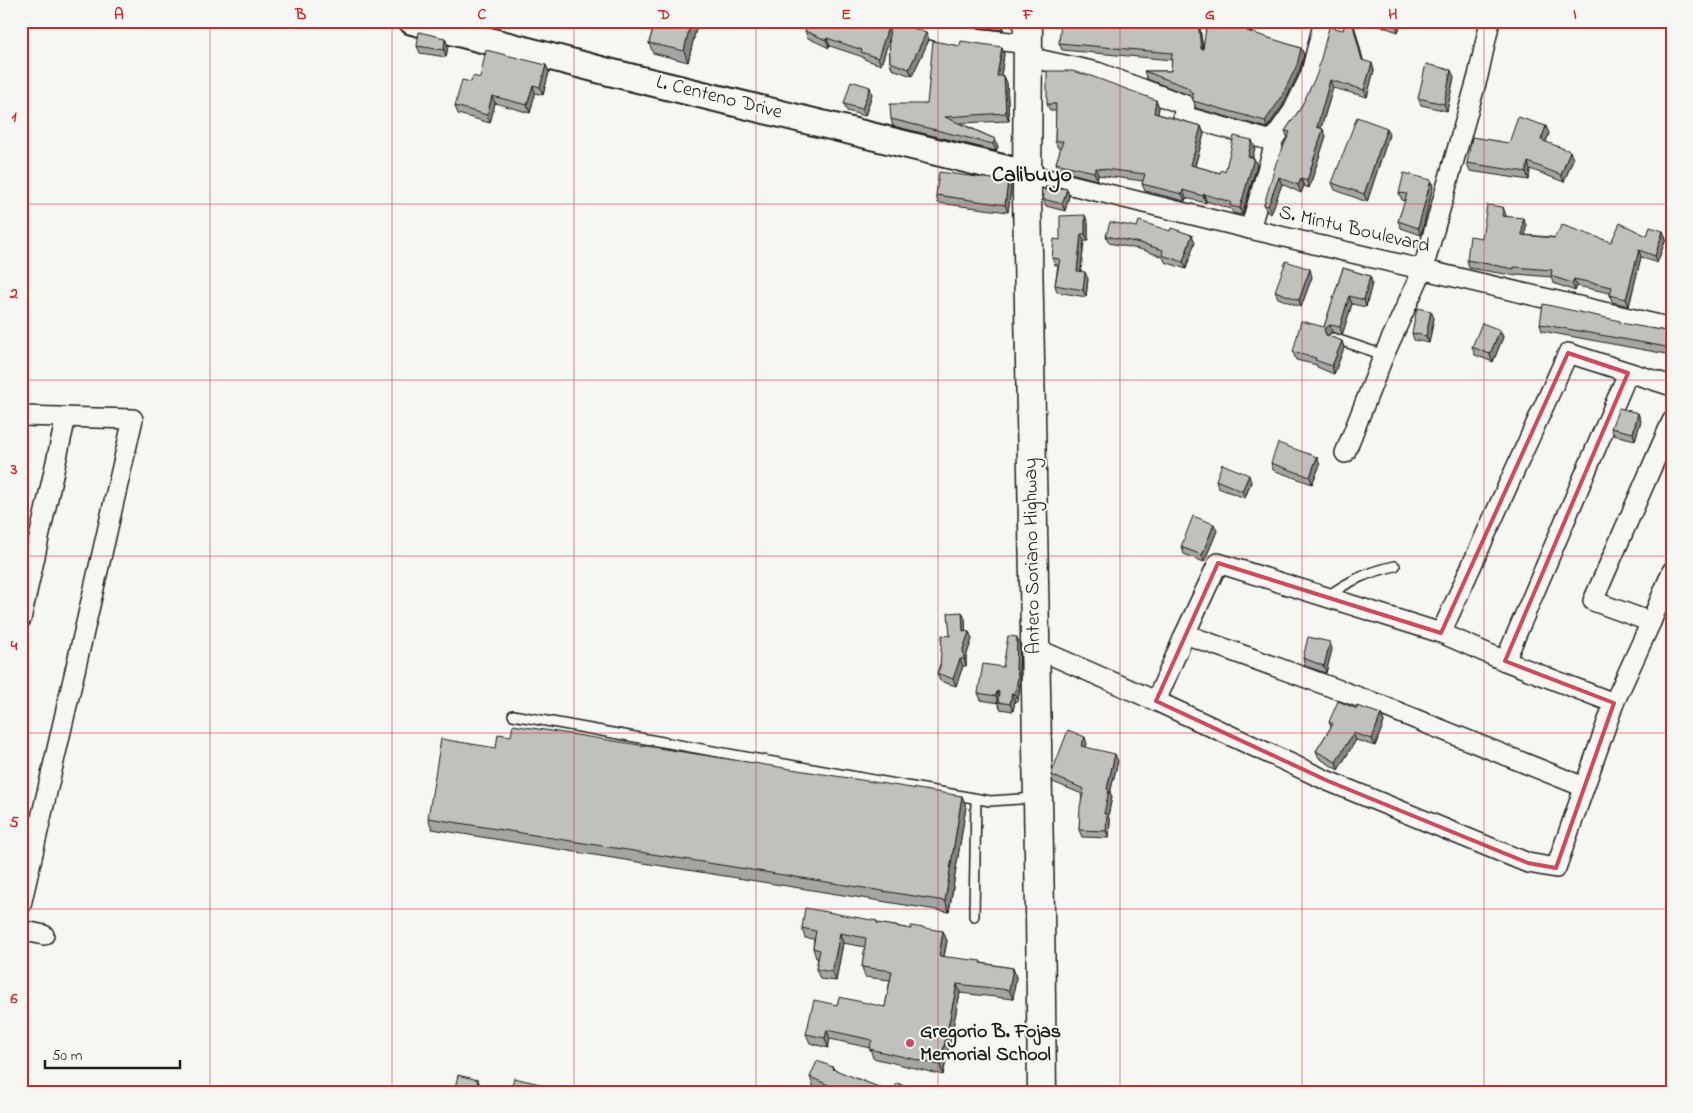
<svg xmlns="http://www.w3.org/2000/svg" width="1693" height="1113" viewBox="0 0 1693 1113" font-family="'Indie Flower',sans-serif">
<rect width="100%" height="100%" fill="#f6f6f2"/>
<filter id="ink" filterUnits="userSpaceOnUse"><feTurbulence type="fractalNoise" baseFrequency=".02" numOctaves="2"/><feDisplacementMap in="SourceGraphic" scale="10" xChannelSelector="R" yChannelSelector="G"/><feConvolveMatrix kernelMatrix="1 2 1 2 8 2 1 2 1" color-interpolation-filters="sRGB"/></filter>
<g filter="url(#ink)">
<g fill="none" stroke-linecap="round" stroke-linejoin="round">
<!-- lane casing -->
<g stroke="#1c1c1c" stroke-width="12">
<g id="lane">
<polyline points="1333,338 1384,355"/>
<path d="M1328 596C1350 580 1369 572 1395 566"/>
<polyline points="513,715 990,801 1035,798"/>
<polyline points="974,916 976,799"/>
</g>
</g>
<!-- street casing -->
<g stroke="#1c1c1c" stroke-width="22">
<g id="street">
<polyline points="906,21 948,35 1028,44"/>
<polyline points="1028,57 1097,72 1185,105 1183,116 1272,141 1293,111 1310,76 1324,21"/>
<polyline points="1027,174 1250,229 1672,328"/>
<polyline points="1250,229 1273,150 1272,141"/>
<polyline points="21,416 133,419 21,905"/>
<polyline points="1345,453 1384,355 1423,269 1478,76 1490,21"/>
<polyline points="21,619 66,417"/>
<polyline points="1651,622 1593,601 1672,421"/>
<polyline points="1441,633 1505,661 1614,703"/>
<polyline points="1185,634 1378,704 1584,787"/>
<polyline points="1035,648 1156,701 1328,781 1528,863 1556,868 1614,703 1651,622 1672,571"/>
<polyline points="1505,661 1628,373"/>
<polyline points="1156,701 1185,634 1218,563 1441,633 1568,353 1672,386"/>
<polyline points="21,930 44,935"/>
</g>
</g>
<!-- secondary casing -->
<g stroke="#1c1c1c" stroke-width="30">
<polyline id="secondary" points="412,21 609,72 1027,174"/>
</g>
<!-- primary casing -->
<g stroke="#1c1c1c" stroke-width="31">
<polyline id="primary" points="1028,21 1027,196 1040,911 1042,1092"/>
</g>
<!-- lane -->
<use href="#lane" stroke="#f6f6f2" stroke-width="9"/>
<!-- street -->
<use href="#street" stroke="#f6f6f2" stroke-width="19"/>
<!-- secondary -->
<use href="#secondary" stroke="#f6f6f2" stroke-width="26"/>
<!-- primary -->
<use href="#primary" stroke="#f6f6f2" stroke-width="28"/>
</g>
<!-- wall -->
<g fill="#a5a5a3" stroke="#1c1c1c">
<polygon points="655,21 698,21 688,62 653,53 649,43"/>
<polygon points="967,21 1003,21 1003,30 969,26"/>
<polygon points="1199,21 1203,49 1251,33 1301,48 1304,55 1299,72 1283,105 1267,128 1196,108 1193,99 1189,95 1147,79 1144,71 1171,71 1172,60 1062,50 1059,43"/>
<polygon points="1346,21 1402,21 1398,32 1367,21 1365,26 1353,22 1363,60 1374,70 1367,97 1333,88 1321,128 1326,136 1309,188 1304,186 1301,193 1282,184 1271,214 1267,212 1264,205 1288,138 1285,131 1300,109 1343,30"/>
<polygon points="805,31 926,33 929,40 912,76 892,69 890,62 889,39 881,65 864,59 863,57 830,46 829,48 808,38"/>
<polygon points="445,38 448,46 446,57 420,53 417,46"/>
<polygon points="960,46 1004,54 1001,76 1004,76 1007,83 1009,121 960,123 995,139 998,147 996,151 893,126 891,119 927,104"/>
<polygon points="546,65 549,72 543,95 535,93 530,113 495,103 490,123 458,114 455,106 471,82 480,78"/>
<polygon points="1454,77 1447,111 1421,105 1418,98"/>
<polygon points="872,94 865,116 847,111 844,104"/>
<polygon points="1156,100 1159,107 1158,114 1201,126 1204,134 1195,166 1220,173 1225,172 1255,148 1252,157 1257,165 1242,215 1233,213 1231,209 1206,201 1206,203 1186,198 1185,201 1145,191 1142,184 1143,181 1098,175 1097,180 1059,170 1056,163 1061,148 1058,148 1055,141 1056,111 1050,111 1047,104"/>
<polygon points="1549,133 1546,142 1573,159 1564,182 1530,169 1529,180 1470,171 1467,163 1509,143"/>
<polygon points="1389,135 1367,202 1335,190 1332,183"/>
<polygon points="1431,180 1433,187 1421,235 1401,228 1398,221 1405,201 1402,200 1399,193"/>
<polygon points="1008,181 1011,188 1008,212 938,203 936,195"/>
<polygon points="1058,187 1067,189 1069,196 1065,211 1046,206 1043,199 1059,188"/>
<polygon points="1506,215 1505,217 1526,225 1525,235 1611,242 1647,236 1663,231 1666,239 1657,263 1641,257 1629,306 1612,302 1610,295 1610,293 1577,286 1575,291 1553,283 1551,277 1517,274 1517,276 1469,268 1467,260 1482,238"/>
<polygon points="1088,223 1088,241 1084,241 1081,271 1088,279 1086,297 1057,292 1055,285 1058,265 1055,265 1052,258 1060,240"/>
<polygon points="1106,236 1195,242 1186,269 1165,262 1163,257 1143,250 1109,243"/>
<polygon points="1343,268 1370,276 1372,283 1366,307 1352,304 1342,335 1332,332 1328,336 1342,341 1344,348 1334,374 1317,367 1317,365 1296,360 1293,352 1324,327"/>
<polygon points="1312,277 1301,307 1278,298 1275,291"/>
<polygon points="1434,318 1429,343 1414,340 1412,333"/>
<polygon points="1540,324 1621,324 1672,332 1672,355 1542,331"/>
<polygon points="1500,330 1503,337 1493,362 1475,355 1472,347"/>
<polygon points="1641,421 1635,440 1614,435 1611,428"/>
<polygon points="1271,463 1320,465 1312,484 1273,470"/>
<polygon points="1216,480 1251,482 1245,498 1218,488"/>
<polygon points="1217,531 1204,562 1184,554 1181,547"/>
<polygon points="965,619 965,632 969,632 972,639 966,657 966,666 963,666 956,686 940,681 937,673 950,636"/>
<polygon points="1020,645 1019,674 1020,678 1020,684 1018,701 1015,701 1013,711 1000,709 998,703 981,700 978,693 1003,667"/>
<polygon points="1332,649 1326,673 1305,666 1303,658"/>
<polygon points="1357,709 1381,714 1384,722 1375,746 1356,740 1338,770 1319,758 1316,751 1331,727 1329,722"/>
<polygon points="1087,744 1086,747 1118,761 1110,793 1112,797 1108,816 1110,821 1109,838 1082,837 1079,830 1082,794 1053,782 1051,775"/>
<polygon points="496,748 962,796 966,807 949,912 432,829 428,818"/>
<polygon points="877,921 878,923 911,929 943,931 947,941 944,957 1013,968 1016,977 1013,999 960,993 943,1075 873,1058 870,1048 830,1039 828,1048 810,1043 806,1034 837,1005 885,1007 890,980 865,977 862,967 865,947 843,943 836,981 820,979 816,969 818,958 816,958 813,948 814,939 805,938 802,928"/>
<polygon points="833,1067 834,1070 891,1092 824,1092 814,1088 810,1077"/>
</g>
<!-- shaded-wall -->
<g fill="#868684" stroke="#1c1c1c">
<polygon points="691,21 698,21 688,62 684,51"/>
<polygon points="1000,21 1003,21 1003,30 1000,23"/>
<polygon points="1198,21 1199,21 1204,57 1201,49"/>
<polygon points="1249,21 1253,21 1249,39 1247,31"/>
<polygon points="1352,21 1353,21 1365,67 1362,60"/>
<polygon points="1397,21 1402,21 1398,32 1396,24"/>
<polygon points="889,24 892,31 881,65 878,58"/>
<polygon points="926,33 929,40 912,76 909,69"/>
<polygon points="445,38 448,46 446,57 444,50"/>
<polygon points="827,38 830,46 829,48 826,40"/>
<polygon points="1002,47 1004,54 1000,83 997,76"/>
<polygon points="1301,48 1304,55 1299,72 1283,105 1267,128 1265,121"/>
<polygon points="1372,63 1374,70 1367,97 1364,90"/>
<polygon points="546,65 549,72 543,95 540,87"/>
<polygon points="1451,70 1454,77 1447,111 1444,104"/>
<polygon points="1004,76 1007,83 1009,121 1006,113"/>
<polygon points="1330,80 1333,88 1319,134 1317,127"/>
<polygon points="533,85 535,93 530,113 527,105"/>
<polygon points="870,87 872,94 865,116 862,109"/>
<polygon points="492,96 495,103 490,123 487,115"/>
<polygon points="1156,100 1159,107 1157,120 1154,113"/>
<polygon points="1201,126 1204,134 1193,172 1191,165"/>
<polygon points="1546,126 1549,133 1544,148 1541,140"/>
<polygon points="1387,128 1389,135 1367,202 1364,194"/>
<polygon points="1323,129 1326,136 1309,188 1307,181"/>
<polygon points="995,139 998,147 996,151 993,144"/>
<polygon points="1252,140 1255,148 1251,163 1248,156"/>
<polygon points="1570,151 1573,159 1564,182 1561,175"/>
<polygon points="1254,158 1257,165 1242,215 1240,208"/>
<polygon points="1528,162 1530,169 1529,180 1526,172"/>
<polygon points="1096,168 1098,175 1097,180 1094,172"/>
<polygon points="1279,177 1282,184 1271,214 1268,206"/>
<polygon points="1301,179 1304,186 1301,193 1298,185"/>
<polygon points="1431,180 1433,187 1421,235 1418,228"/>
<polygon points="1008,181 1011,188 1008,212 1005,205"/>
<polygon points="1067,189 1069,196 1065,211 1062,204"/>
<polygon points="1183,190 1186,198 1185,201 1182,194"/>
<polygon points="1204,194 1206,201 1206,203 1203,196"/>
<polygon points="1503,207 1506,215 1504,224 1502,216"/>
<polygon points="1085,215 1088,223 1088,241 1085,234"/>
<polygon points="1523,218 1526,225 1525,242 1522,235"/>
<polygon points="1663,231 1666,239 1657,263 1655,256"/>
<polygon points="1081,234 1084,241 1080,278 1077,271"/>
<polygon points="1192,235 1195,242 1186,269 1183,262"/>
<polygon points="1639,250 1641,257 1629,306 1626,299"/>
<polygon points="1310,269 1312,277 1301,307 1299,300"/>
<polygon points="1085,272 1088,279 1086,297 1083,290"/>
<polygon points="1370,276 1372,283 1366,307 1364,300"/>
<polygon points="1574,279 1577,286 1575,291 1572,283"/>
<polygon points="1349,296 1352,304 1342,335 1340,327"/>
<polygon points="1431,311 1434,318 1429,343 1426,336"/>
<polygon points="1330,325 1332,332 1327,336 1329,342 1324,329"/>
<polygon points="1500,330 1503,337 1493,362 1490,354"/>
<polygon points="1342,341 1344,348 1334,374 1332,366"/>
<polygon points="1638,413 1641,421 1635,440 1633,433"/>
<polygon points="1317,457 1320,465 1312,484 1310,477"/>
<polygon points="1249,475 1251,482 1245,498 1242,491"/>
<polygon points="1214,524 1217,531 1204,562 1202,555"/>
<polygon points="962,612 965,619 966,639 963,631"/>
<polygon points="969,632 972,639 966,657 966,666 964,659 963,649"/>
<polygon points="1017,637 1020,645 1019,674 1020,678 1020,684 1018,701 1015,694"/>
<polygon points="1330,642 1332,649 1326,673 1324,666"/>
<polygon points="960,659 963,666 956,686 953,679"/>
<polygon points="997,691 999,698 998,703 996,696"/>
<polygon points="1012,693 1015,701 1013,711 1010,704"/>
<polygon points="1381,714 1384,722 1375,746 1372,739"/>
<polygon points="1353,733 1356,740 1338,770 1336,762"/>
<polygon points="1085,737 1087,744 1084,753 1081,746"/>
<polygon points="1115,754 1118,761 1110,793 1112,797 1108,816 1110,821 1109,838 1106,831 1104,814 1107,789"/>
<polygon points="962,796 966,807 949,912 945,901"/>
<polygon points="943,931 947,941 942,965 939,956"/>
<polygon points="840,933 843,943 836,981 832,972"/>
<polygon points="1013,968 1016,977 1013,999 1009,990"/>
<polygon points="957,984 960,993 943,1075 940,1065"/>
<polygon points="827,1030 830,1039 828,1048 825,1038"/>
<polygon points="478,1080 481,1087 480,1092 475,1092"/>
<polygon points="540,1084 543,1092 538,1091"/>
</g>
<!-- building -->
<g fill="#c0c0bd" stroke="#1c1c1c">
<polygon points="655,21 691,21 684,51 649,43"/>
<polygon points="809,21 895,21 926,33 909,69 890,62 889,24 878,58 861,52 862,50 827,38 826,40 805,31"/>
<polygon points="1061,21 1198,21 1201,49 1203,49 1207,21 1249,21 1247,31 1301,48 1297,65 1281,98 1265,121 1193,101 1193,94 1187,87 1144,71 1171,71 1172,53 1059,43"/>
<polygon points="1346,21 1352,21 1362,60 1372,63 1364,90 1330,80 1317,127 1323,129 1307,181 1301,179 1298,185 1279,177 1268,206 1264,205 1276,163 1290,132 1285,131 1300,109 1317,74 1329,27 1343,30"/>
<polygon points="1386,21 1397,21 1396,24"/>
<polygon points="419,32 445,38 444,50 417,46"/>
<polygon points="933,41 960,46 961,41 1002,47 997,76 1004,76 1006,113 945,117 995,139 993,144 891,119 890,104 927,104"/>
<polygon points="486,50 546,65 540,87 533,85 527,105 492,96 487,115 455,106 462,80 471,82 473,76 480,78"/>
<polygon points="1426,64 1451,70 1444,104 1418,98"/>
<polygon points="1047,71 1072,71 1091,76 1156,100 1154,113 1201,126 1191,165 1220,173 1221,170 1225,172 1234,136 1252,140 1248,156 1254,158 1240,208 1230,206 1231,202 1204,194 1203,196 1183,190 1182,194 1142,184 1145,174 1096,168 1094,172 1056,163 1063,141 1055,141 1056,104 1047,104"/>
<polygon points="851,81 870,87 862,109 844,104"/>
<polygon points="1357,117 1387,128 1364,194 1332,183"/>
<polygon points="1518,117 1546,126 1541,140 1570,151 1561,175 1528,162 1526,172 1467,163 1472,137 1509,143"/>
<polygon points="939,172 1008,181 1005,205 936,195"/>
<polygon points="1404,173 1431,180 1418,228 1398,221 1407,194 1399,193"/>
<polygon points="1046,186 1062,188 1058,187 1067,189 1062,204 1043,199"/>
<polygon points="1487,205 1503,207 1502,216 1523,218 1522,235 1554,238 1562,225 1611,242 1620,223 1647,236 1650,227 1663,231 1655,256 1639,250 1626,299 1610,295 1612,287 1574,279 1572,283 1551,276 1552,270 1514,267 1514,269 1467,260 1470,236 1482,238"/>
<polygon points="1085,215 1085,234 1081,234 1077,271 1085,272 1083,290 1055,285 1060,259 1052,258 1054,239 1060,240 1060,216"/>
<polygon points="1139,221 1170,231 1171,228 1192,235 1183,262 1162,255 1163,250 1140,243 1106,236 1110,222 1137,227"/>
<polygon points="1286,261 1310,269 1299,300 1275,291"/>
<polygon points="1343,268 1370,276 1364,300 1349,296 1340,327 1330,325 1324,329 1326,335 1342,341 1332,366 1315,360 1316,358 1293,352 1301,321 1324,327"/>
<polygon points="1543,304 1620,321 1620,323 1672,332 1672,348 1540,324"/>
<polygon points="1417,308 1431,311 1426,336 1412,333"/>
<polygon points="1482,323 1500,330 1490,354 1472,347"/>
<polygon points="1619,408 1638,413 1633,433 1611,428"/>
<polygon points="1278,443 1317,457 1310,477 1271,463"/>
<polygon points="1222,464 1249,475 1242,491 1216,480"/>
<polygon points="1193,516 1214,524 1202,555 1181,547"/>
<polygon points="962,612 963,631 969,632 963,649 964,659 960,659 953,679 937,673 940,667 942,635 950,636 948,613"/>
<polygon points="1008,636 1017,637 1016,670 1017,670 1018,677 1015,694 1012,693 1010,704 998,702 999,692 997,691 996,696 978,693 983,664 1003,667"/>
<polygon points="1308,637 1330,642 1324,666 1303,658"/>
<polygon points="1338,701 1357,709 1357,706 1381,714 1372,739 1353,733 1336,762 1316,751 1333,724 1329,722"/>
<polygon points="513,725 962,796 945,901 428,818 441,739 496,748 498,734 511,736"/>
<polygon points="1068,730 1085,737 1081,746 1115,754 1107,789 1109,790 1104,814 1107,814 1106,831 1079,830 1080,807 1084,789 1051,775"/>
<polygon points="805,908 877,921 877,923 911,929 911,926 943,931 939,956 981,961 980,963 1013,968 1009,990 957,984 940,1065 869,1049 872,1040 827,1030 825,1038 806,1034 814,1000 837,1005 839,997 885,1007 892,971 862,967 866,938 840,933 832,972 816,969 820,950 813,948 816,931 802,928"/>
<polygon points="817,1061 833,1067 833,1069 891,1092 842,1092 830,1087 831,1086 810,1077"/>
<polygon points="458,1075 478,1080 475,1092 454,1092"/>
<polygon points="514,1078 540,1084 538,1091 544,1092 510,1092"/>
<polygon points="897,1083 919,1092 894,1092"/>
</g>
</g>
<!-- marked area -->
<path fill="none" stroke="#d1495b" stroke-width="4" stroke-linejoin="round" d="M1568 353 1628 373 1505 661 1614 703 1556 868 1528 863 1328 781 1156 701 1218 563 1441 633Z"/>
<!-- grid -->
<path fill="none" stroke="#d62828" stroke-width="1" stroke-opacity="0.55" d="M210 21V1092M392 21V1092M574 21V1092M756 21V1092M938 21V1092M1120 21V1092M1302 21V1092M1484 21V1092M21 204H1672M21 380H1672M21 556H1672M21 733H1672M21 909H1672"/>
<!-- markers -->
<circle fill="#d1495b" stroke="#f6f6f2" stroke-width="2" cx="910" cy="1043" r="5"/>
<g text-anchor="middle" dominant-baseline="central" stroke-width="4" stroke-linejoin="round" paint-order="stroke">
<!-- street labels -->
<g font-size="20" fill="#1c1c1c" stroke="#f6f6f2">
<text transform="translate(719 98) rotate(14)">L. Centeno Drive</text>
<text transform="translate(1354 230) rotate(13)">S. Mintu Boulevard</text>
<text transform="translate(1033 556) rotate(-91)">Antero Soriano Highway</text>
</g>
<!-- poi labels -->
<g font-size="20" font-weight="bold" fill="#1c1c1c" stroke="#f6f6f2" text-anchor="start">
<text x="920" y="1032">Gregorio B. Fojas<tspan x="920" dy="23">Memorial School</tspan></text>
</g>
<!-- quarter labels -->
<g font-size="22" font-weight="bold" fill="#1c1c1c" stroke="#f6f6f2">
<text x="1032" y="176">Calibuyo</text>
</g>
</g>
<!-- margin -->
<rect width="1693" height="1113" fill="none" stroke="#f6f6f2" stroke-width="55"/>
<!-- scale -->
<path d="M45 1060v8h135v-8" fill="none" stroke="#1c1c1c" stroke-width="2.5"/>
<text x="52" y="1060" font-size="15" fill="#1c1c1c" stroke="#f6f6f2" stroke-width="4" paint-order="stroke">50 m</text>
<rect x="28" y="28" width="1638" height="1058" fill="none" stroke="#d62828" stroke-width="2"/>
<g font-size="16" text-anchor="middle" font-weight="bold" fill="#d62828">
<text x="119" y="19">A</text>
<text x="301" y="19">B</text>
<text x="482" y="19">C</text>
<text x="664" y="19">D</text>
<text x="846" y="19">E</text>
<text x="1028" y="19">F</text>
<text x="1210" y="19">G</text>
<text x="1393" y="19">H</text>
<text x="1575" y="19">I</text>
<text x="14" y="121">1</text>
<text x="14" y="298">2</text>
<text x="14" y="474">3</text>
<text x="14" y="650">4</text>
<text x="14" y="827">5</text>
<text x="14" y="1003">6</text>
</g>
</svg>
